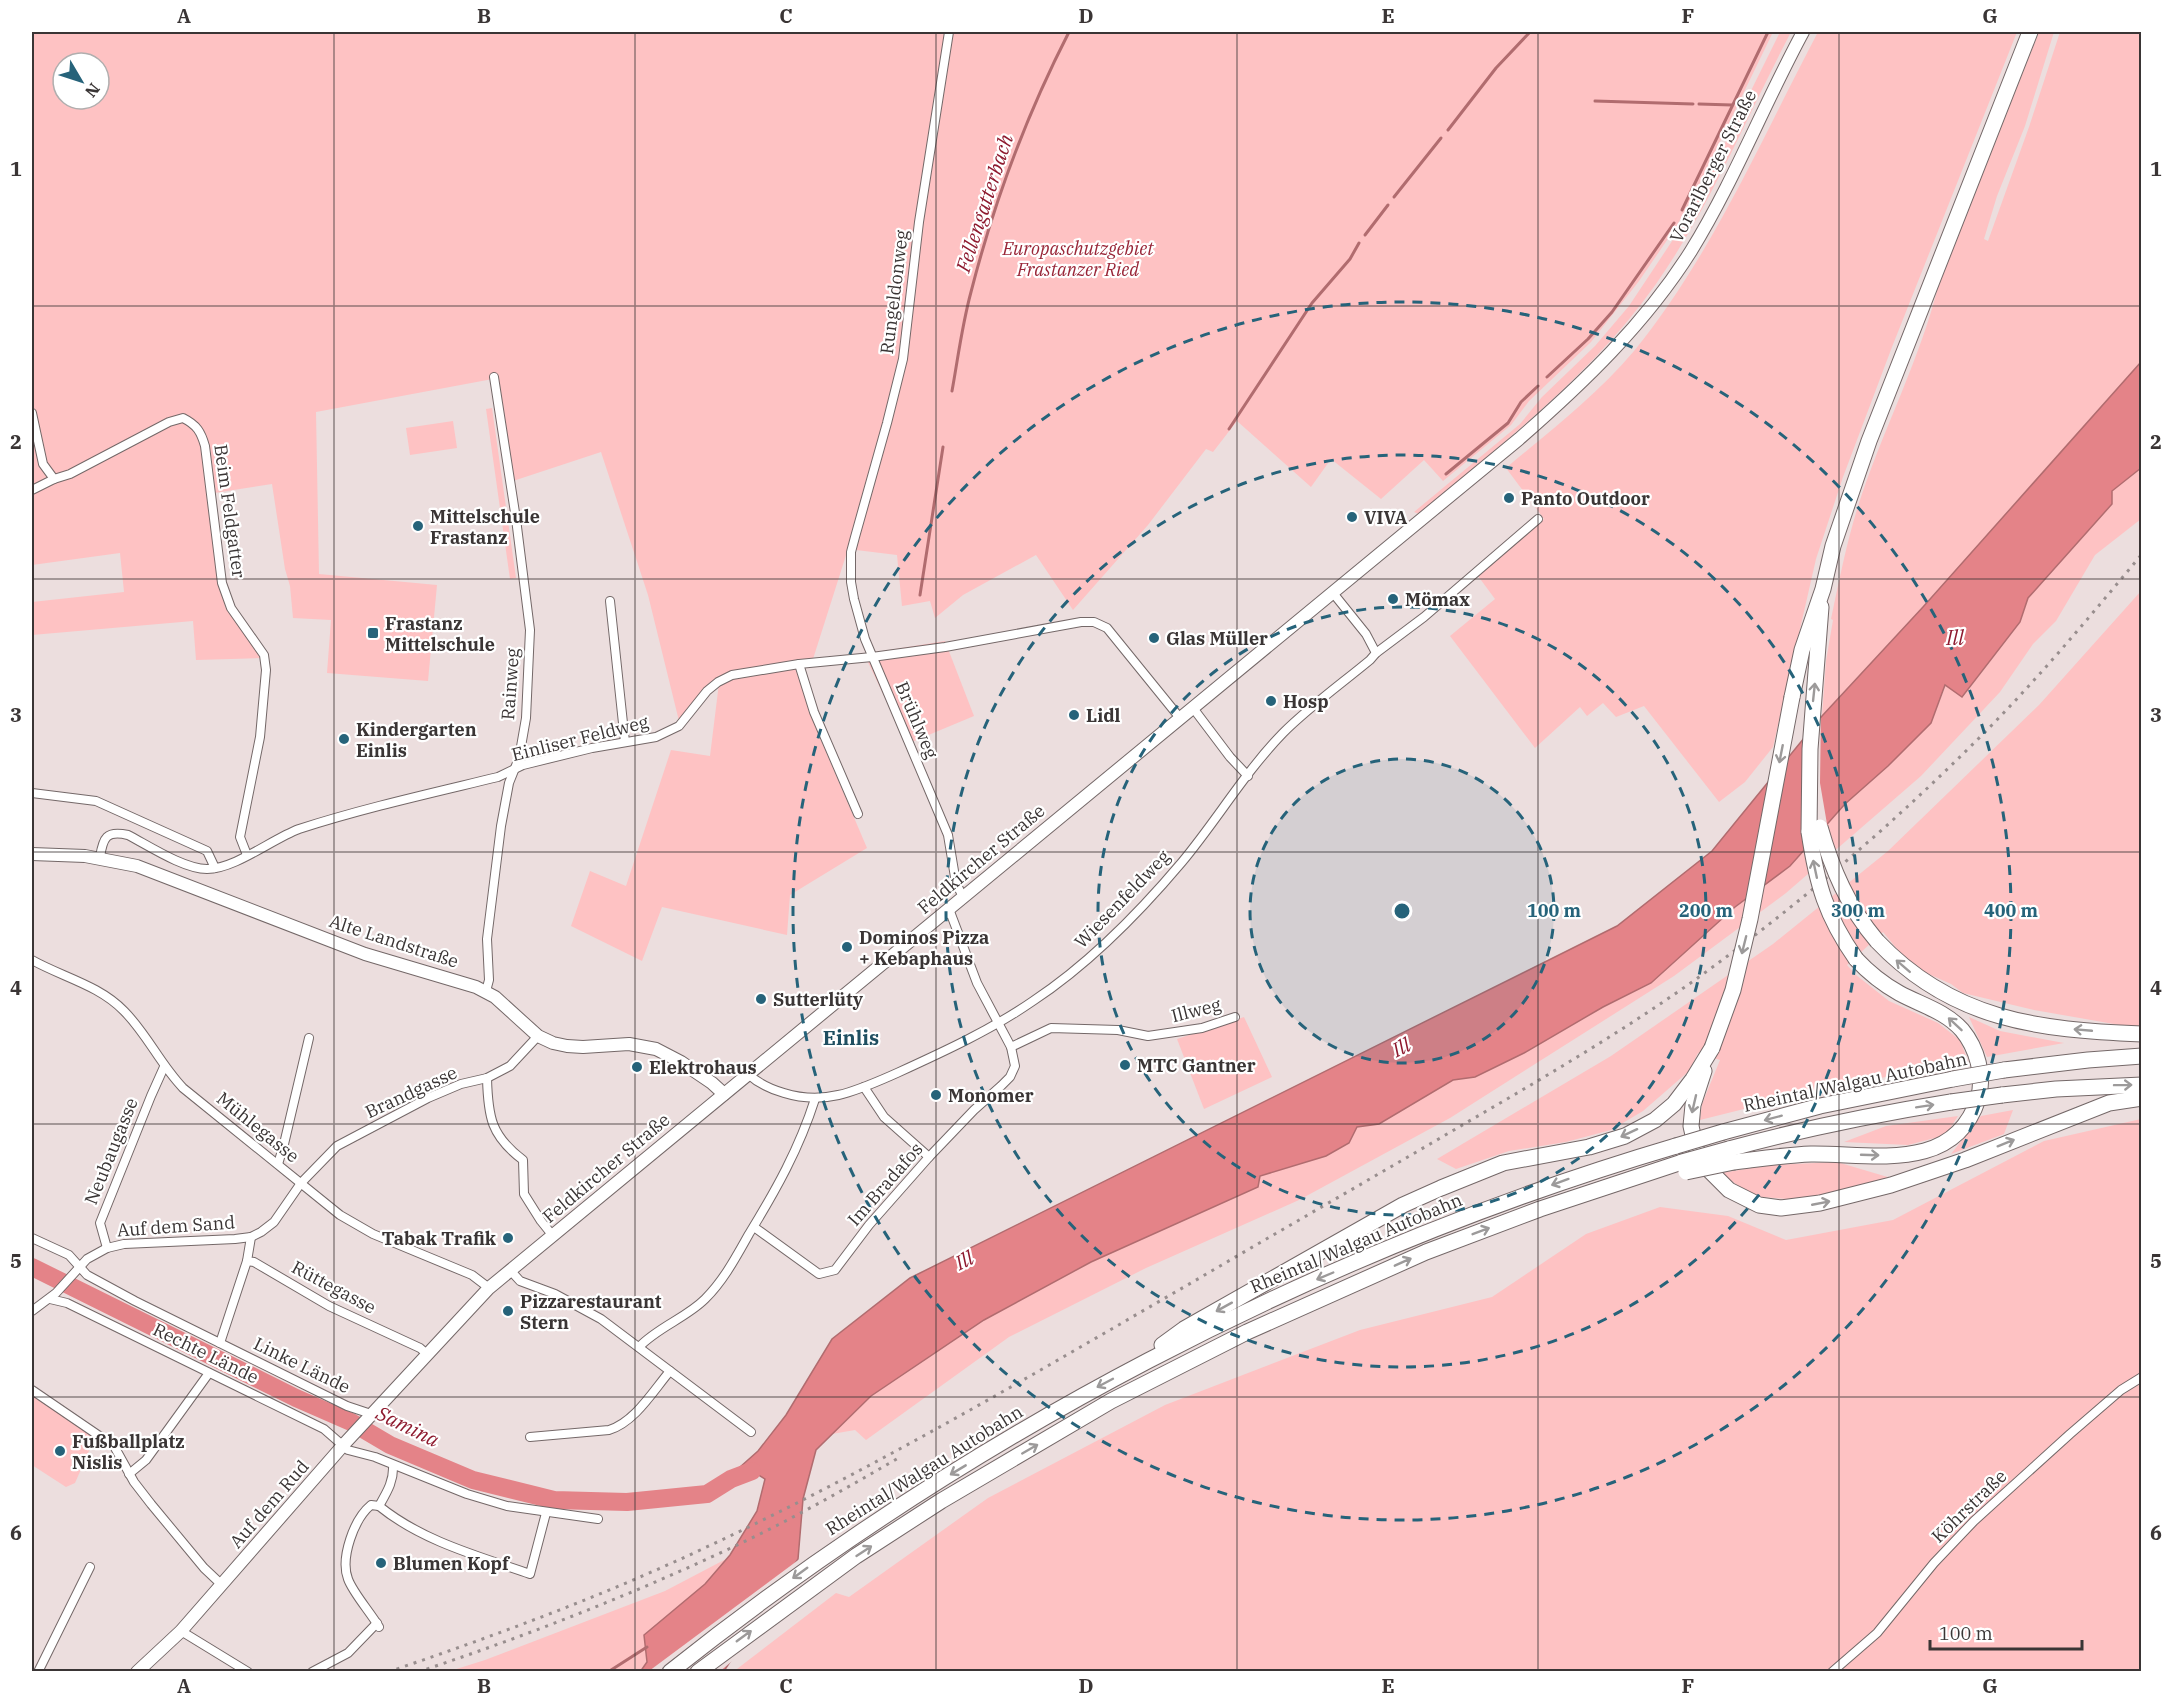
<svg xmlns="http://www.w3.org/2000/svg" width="2173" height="1703" viewBox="0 0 2173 1703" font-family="'IBM Plex Serif',serif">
<rect width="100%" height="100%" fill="#ecdede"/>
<!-- green -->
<g fill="#fec2c3" fill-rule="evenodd">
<path d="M32 32H1773L1696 191 1676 227 1639 281 1591 342 1529 401 1511 425 1443 481 1424 460 1381 499 1331 459 1311 487 1237 421 1213 452 1206 449 1148 525 1073 610 1036 555 963 595 935 618 930 601 902 606 897 555 848 549 813 659 795 662 809 712 867 848 790 895 787 935 662 907 642 961 571 926 590 871 626 886 671 750 710 756 720 675 679 721 648 595 601 452 513 481 498 378 316 412 319 574 437 585 428 681 327 673 331 620 293 618 290 586 285 569 272 484 208 494 225 607 261 658 196 660 193 621 32 635V602L124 592 120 553 32 565ZM63 63H99V99H63Z"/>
<path d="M1780 32H1791C1747 116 1711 205 1656 284 1592 375 1503 442 1419 514L1414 512 1520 424 1542 397 1595 346 1629 306 1690 214Z"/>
<path d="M1818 32H2017L1892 347 1843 477 1816 559 1773 747 1745 782 1719 802 1644 706 1616 717 1603 703 1587 716 1580 707 1535 748 1450 636 1495 599 1478 576 1544 519 1506 468C1550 431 1597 395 1634 351 1712 255 1761 140 1818 32Z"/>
<path d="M2039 32H2054L2025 126 1997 196 1984 239 1988 241 2029 127 2060 32H2141V362L1923 607 1822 716 1826 661 1833 620 1831 619C1840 577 1848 535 1862 494 1886 424 1920 358 1938 287Z"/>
<polygon points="492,408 516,578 510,579 486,409"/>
<polygon points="453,421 457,448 410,455 406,428"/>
<polygon points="2141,468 2141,519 2095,555 2056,621 2033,644 2000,692 1921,776 1786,893 1674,976 1450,1118 1299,1200 1146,1268 1009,1337 866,1440 855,1430 832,1434 871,1396 984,1320 1091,1262 1260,1176 1326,1156 1349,1143 1356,1127 1379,1124 1453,1080 1475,1077 1524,1053 1603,1007 1651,982 1735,907 1790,866 1845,804 1888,766 1931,723 1946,685 1963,697 2020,622 2028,598 2112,504 2112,491"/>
<polygon points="2141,591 2141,1027 2131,1027 2034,1010 1963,993 1951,984 1922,971 1906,960 1883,932 1847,965 1856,975 1889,1001 1938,1023 1960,1040 1968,1061 1824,1089 1700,1120 1702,1104 1720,1060 1698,1053 1689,1071 1643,1111 1611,1130 1566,1142 1509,1151 1456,1169 1437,1159 1611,1056 1773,944 1888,851 2039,705"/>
<polygon points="945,641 974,716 907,744 864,654"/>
<polygon points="1244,1017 1272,1077 1204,1109 1177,1039"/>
<polygon points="1969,1017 2000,1031 2064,1043 1987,1057"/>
<polygon points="2013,1110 2004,1134 1951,1154 1981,1116"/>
<polygon points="1958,1116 1946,1135 1908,1145 1844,1142 1886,1126"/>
<polygon points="2141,1119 2141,1671 733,1672 836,1593 849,1597 988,1498 1165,1405 1360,1330 1492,1297 1586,1234 1660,1207 1728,1216 1786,1240 1893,1220 2044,1141"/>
<polygon points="1837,1162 1891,1178 1799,1200 1752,1196 1721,1173 1770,1165"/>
<polygon points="32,1394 95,1437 75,1483 66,1487 32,1465"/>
<polygon points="726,1559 705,1584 644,1635 647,1662 640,1671 447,1672 485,1660 665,1591"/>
</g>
<!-- water -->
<polygon fill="#e48388" stroke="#b16c6f" stroke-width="1.5" points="2141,362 2141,468 2112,491 2112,504 2028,598 2020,622 1962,697 1945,685 1931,723 1888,766 1845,804 1790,866 1735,907 1651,983 1603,1007 1524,1053 1475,1077 1453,1080 1379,1124 1357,1127 1349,1143 1326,1156 1260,1176 1258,1187 1091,1262 984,1320 871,1396 816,1450 803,1499 798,1559 724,1671 640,1672 647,1662 644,1635 705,1584 730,1555 757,1511 765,1479 757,1474 738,1483 731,1479 731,1475 758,1451 786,1415 832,1339 910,1278 1617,926 1712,851 1822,716 1923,607"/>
<!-- pier -->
<g fill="#ecdede">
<polygon points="1821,712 1820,783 1827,824 1802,825 1803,734"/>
<polygon points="801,1558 736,1658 719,1672 649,1671"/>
</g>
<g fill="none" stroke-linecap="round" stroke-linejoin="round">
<!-- stream -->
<g stroke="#b16c6f" stroke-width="3">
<polyline points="1595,101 1693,104"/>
<polyline points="1699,104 1732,105"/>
<polyline points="1448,130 1496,68 1530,32"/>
<polyline points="1394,197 1441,138"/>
<polyline points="1682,210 1768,32"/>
<polyline points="1365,235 1388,205"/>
<polyline points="1547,377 1588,339 1612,312 1674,223"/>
<path d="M952 391C958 358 962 325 971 292 994 202 1027 114 1069 32"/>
<polyline points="1229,429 1312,303 1350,259 1359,243"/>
<polyline points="1446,474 1508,423 1521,402 1538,386"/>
<polyline points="920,595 943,447"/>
<polyline points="608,1672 647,1647"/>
</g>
<!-- river -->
<polyline stroke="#e48388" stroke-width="18" points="32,1267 296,1398 351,1422 390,1445 473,1480 554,1500 627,1502 707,1494 731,1479 752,1471"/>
<!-- street casing -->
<g stroke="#746868" stroke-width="10">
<g id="street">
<polyline points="949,32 919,222 903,359 887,423 855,537 851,552 851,582 854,599 865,639 948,835 956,883 963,897"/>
<polyline points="32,413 43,464 54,479"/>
<path d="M32 490 54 479 70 474 169 422 183 418C197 425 201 432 205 446L222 583 231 608 264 655 266 670 260 737 240 837 247 855"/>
<polyline points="1333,593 1366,634 1376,653"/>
<polyline points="610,601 625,742"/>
<polyline points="799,664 814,712 858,814"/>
<polyline points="1193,708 1230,757 1248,776"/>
<polyline points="32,793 96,801 207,851 215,868"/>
<path d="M100 857C103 838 106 830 128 835 149 846 184 869 207 869 235 869 272 839 299 829 364 808 432 793 498 777L523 765 592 748 656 737 679 726 707 691 718 682 732 675 799 664 872 657 945 647 1081 622H1094L1107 628 1180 718"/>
<path d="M32 960C62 977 99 985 124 1011 147 1034 160 1064 183 1088L340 1215 373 1234 472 1275 489 1288"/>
<polyline points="486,991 489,980 487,939 501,826 509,783 519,758 526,718 530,630 516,519 494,377"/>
<polyline points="1011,1047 1051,1028 1118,1030 1148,1036 1202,1028 1235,1017"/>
<path d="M748 1074C759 1084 770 1089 784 1093 826 1106 858 1090 897 1073 943 1052 991 1030 1033 1001 1089 964 1139 913 1182 862 1217 820 1245 772 1283 733 1309 707 1341 684 1370 660L1376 653 1424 617 1538 519"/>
<path d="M487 1078C488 1117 491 1136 523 1160L524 1194 541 1221 553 1236"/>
<polyline points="864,1087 884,1117 929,1157"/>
<polyline points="278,1164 284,1144 309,1038"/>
<polyline points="754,1227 819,1274 835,1270 869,1225 929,1157 974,1110 1001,1086 1010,1077 1015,1066 1011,1047 977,983 949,909"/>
<polyline points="251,1237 247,1261 254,1262 329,1306 420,1348 427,1354"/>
<polyline points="32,1238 69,1255 87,1275 135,1301 347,1406 371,1414"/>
<polyline points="107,1248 100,1223 151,1096 164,1067"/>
<polyline points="511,1271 520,1281 555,1294 601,1319 751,1432"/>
<polyline points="50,1299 67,1303 324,1429 348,1450 375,1457 467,1494 507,1506 598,1519"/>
<polyline points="32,1311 56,1293 87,1259 107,1248 124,1244 235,1239 251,1237 261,1232 274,1222 301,1183 337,1146 428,1098 461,1084 487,1078 510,1066 538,1036"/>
<polyline points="220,1343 247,1261"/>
<path d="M639 1347C658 1327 686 1318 705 1299 724 1280 736 1257 749 1234 776 1190 799 1149 815 1099"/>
<polyline points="32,1390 114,1446 134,1482 151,1504 204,1568 222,1585"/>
<path d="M530 1437 609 1430C635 1422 653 1391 670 1371"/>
<polyline points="129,1474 146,1460 209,1373"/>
<path d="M379 1506C422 1541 478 1556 530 1574L546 1513"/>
<path d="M379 1627C371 1613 353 1593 348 1579 340 1558 354 1519 371 1505L379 1506C387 1492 394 1481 393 1465"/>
<polyline points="181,1631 248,1672"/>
<polyline points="38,1672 90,1567"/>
<polyline points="312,1672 348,1653 377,1623"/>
<polyline points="1832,1672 1877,1633 1934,1563 1974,1521 2070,1434 2121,1390 2142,1377"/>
</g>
</g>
<!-- secondary casing -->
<g stroke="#746868" stroke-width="14">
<polyline id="secondary" points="32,854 85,856 137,866 365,954 476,987 495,997 538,1036 553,1043 567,1046 583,1047 629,1044 656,1049 681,1062 712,1083 724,1094"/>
</g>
<!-- primary casing -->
<g stroke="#746868" stroke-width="14">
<path id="primary" d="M137 1672 181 1631 346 1442 489 1288 1519 439C1583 383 1645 324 1691 251 1734 181 1764 104 1803 32"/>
</g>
<!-- highway casing -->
<g stroke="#746868" stroke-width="17">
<g id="highway">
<polyline points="1792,697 1802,650 1823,589 1833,546 1869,441 2030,32"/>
<polyline points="1809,832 1810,749 1821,607"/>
<path d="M1877 941C1952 1020 2038 1030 2142 1034"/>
<polyline points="2004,1070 2088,1060 2142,1056"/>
<polyline points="1704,1071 1693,1105 1691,1126 1696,1149 1711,1172 1729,1190 1759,1205 1781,1208 1820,1203 1891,1185 1965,1160 2109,1103 2142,1098"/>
<polyline points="2002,1095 2056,1089 2142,1085"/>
<polyline points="1723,1132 1820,1106 1953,1079"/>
<path d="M1729 1149C1802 1129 1876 1114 1951 1102"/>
<path d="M1734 1162C1759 1159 1785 1155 1811 1154 1871 1153 1954 1174 1978 1099 1985 1076 1977 1048 1962 1030 1945 1011 1921 1005 1899 993 1883 984 1869 973 1856 959"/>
<polyline points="1162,1345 1184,1329 1403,1205 1441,1188 1503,1163 1589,1147 1625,1136 1655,1120 1674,1104 1693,1079 1712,1048"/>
<path d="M670 1672C966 1436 1314 1253 1676 1146"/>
<polyline points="698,1672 856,1556 941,1501 1111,1401 1247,1332 1426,1252 1540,1209 1682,1162"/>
</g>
</g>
<!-- street -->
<use href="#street" stroke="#fff" stroke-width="8"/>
<!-- secondary -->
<use href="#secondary" stroke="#fff" stroke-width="12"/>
<!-- primary -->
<use href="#primary" stroke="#fff" stroke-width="12"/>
<!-- highway -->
<use href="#highway" stroke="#fff" stroke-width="15"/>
<!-- rail -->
<g stroke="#988e8e" stroke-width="3" stroke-dasharray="3 6" stroke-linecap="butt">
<path d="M388 1672C485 1639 581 1604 674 1562 856 1480 1030 1376 1203 1276 1288 1226 1374 1177 1459 1127 1538 1081 1617 1035 1692 982 1798 906 1897 821 1989 728 2043 673 2092 614 2142 554"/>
<path d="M418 1672C535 1633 649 1588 760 1534 808 1510 854 1484 900 1457"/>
</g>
<!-- highway-bridge casing -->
<g stroke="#746868" stroke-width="17" stroke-linecap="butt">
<g id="highway-bridge">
<path d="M1820 827C1832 869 1848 907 1877 941"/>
<path d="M1809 832C1817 885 1826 916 1856 959"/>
<polyline points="1712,1048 1733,990 1750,919 1792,697"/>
<polyline points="1953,1079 2004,1070"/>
<polyline points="1951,1102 2002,1095"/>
<polyline points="1676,1146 1723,1132"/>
<polyline points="1682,1162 1729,1149"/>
<polyline points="1686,1172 1734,1162"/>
</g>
</g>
<!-- highway-bridge -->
<use href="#highway-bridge" stroke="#fff" stroke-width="15"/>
</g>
<!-- one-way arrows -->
<defs><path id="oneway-shaft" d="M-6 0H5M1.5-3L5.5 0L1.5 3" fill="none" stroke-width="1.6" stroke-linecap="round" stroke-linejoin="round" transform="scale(1.5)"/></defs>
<g stroke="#9c9a9a">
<use href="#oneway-shaft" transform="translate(1814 692) rotate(-84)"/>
<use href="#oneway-shaft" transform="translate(1781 754) rotate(101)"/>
<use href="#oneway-shaft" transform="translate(1815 869) rotate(-102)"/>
<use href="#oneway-shaft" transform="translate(1744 945) rotate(104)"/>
<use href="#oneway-shaft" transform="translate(1903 966) rotate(-139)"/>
<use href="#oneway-shaft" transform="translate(1955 1024) rotate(-137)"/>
<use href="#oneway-shaft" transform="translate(2083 1030) rotate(-175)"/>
<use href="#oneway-shaft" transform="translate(2123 1085) rotate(-1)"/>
<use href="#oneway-shaft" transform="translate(1694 1104) rotate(103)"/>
<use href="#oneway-shaft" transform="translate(1925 1106) rotate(-9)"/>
<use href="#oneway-shaft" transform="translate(1773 1118) rotate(165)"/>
<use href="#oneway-shaft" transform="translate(1629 1133) rotate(155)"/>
<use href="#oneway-shaft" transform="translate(2006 1143) rotate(-22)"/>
<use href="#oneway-shaft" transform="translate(1870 1155) rotate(2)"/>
<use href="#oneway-shaft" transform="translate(1560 1182) rotate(160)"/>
<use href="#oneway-shaft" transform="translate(1821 1203) rotate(-11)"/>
<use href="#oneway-shaft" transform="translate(1481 1231) rotate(-21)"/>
<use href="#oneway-shaft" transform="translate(1403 1262) rotate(-24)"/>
<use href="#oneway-shaft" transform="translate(1325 1276) rotate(157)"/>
<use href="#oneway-shaft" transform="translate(1224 1307) rotate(151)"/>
<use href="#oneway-shaft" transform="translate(1105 1383) rotate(152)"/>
<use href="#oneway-shaft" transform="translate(1030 1449) rotate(-30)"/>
<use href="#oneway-shaft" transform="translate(958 1470) rotate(149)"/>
<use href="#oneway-shaft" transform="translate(864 1551) rotate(-33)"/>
<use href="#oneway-shaft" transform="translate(800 1573) rotate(144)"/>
<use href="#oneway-shaft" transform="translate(744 1636) rotate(-36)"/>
</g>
<!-- grid -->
<path fill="none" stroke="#3a3535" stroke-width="1.5" stroke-opacity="0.55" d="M334 32V1672M635 32V1672M936 32V1672M1237 32V1672M1538 32V1672M1839 32V1672M32 306H2142M32 579H2142M32 852H2142M32 1124H2142M32 1397H2142"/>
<!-- distance rings -->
<circle cx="1402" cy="911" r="152" fill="#26637a" fill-opacity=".12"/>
<g fill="none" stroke="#26637a" stroke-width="3" stroke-dasharray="10 8">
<circle cx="1402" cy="911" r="152"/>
<circle cx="1402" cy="911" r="304"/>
<circle cx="1402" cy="911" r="456"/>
<circle cx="1402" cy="911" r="609"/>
</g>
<!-- markers -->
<g fill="#26637a" stroke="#fff" stroke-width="2">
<circle cx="1509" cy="498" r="6"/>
<circle cx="1352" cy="517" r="6"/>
<circle cx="418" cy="526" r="6"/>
<circle cx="1393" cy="599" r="6"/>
<rect x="367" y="627" width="12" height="12" rx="3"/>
<circle cx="1154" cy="638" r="6"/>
<circle cx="1271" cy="701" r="6"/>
<circle cx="1074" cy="715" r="6"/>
<circle cx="344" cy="739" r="6"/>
<circle cx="847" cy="947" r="6"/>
<circle cx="761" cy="999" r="6"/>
<circle cx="1125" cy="1065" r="6"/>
<circle cx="637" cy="1067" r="6"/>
<circle cx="936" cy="1095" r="6"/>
<circle cx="508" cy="1238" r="6"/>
<circle cx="508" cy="1311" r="6"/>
<circle cx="60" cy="1451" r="6"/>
<circle cx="381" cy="1563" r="6"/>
</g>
<g text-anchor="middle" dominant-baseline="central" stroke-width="4.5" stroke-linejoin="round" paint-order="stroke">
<!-- street labels -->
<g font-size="18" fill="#3a3535" stroke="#fff">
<text transform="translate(1713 166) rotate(-63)">Vorarlberger Straße</text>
<text transform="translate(894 292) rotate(-83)">Rungeldonweg</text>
<text transform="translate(230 511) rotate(82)">Beim Feldgatter</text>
<text transform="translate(510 684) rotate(-86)">Rainweg</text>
<text transform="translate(917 720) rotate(67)">Brühlweg</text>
<text transform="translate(580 738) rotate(-14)">Einliser Feldweg</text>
<text transform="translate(981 859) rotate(-40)">Feldkircher Straße</text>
<text transform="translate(1122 899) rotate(-46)">Wiesenfeldweg</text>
<text transform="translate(394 941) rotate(18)">Alte Landstraße</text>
<text transform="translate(1196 1010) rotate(-14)">Illweg</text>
<text transform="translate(1855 1082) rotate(-12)">Rheintal/Walgau Autobahn</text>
<text transform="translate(411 1092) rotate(-25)">Brandgasse</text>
<text transform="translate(258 1127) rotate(39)">Mühlegasse</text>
<text transform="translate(111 1151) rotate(-68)">Neubaugasse</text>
<text transform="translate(606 1168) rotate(-40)">Feldkircher Straße</text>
<text transform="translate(885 1184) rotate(-49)">Im Bradafos</text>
<text transform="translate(176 1226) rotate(-4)">Auf dem Sand</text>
<text transform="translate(1356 1243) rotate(-23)">Rheintal/Walgau Autobahn</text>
<text transform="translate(334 1287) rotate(28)">Rüttegasse</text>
<text transform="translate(206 1353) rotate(26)">Rechte Lände</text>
<text transform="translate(302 1365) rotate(26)">Linke Lände</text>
<text transform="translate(924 1470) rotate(-32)">Rheintal/Walgau Autobahn</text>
<text transform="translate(269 1504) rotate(-49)">Auf dem Rud</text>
<text transform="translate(1969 1506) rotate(-44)">Köhrstraße</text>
</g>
<!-- park labels -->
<g font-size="18" font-style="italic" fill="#992638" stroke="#fff">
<text x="1078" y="248">Europaschutzgebiet<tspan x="1078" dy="21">Frastanzer Ried</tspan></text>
</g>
<!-- poi labels -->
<g font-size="18" font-weight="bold" fill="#3a3535" stroke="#fff" text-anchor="start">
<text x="1521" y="498">Panto Outdoor</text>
<text x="430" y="516">Mittelschule<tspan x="430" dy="21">Frastanz</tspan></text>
<text x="1364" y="517">VIVA</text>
<text x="1405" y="599">Mömax</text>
<text x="385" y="623">Frastanz<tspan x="385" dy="21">Mittelschule</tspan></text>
<text x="1166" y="638">Glas Müller</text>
<text x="1283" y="701">Hosp</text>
<text x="1086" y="715">Lidl</text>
<text x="356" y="729">Kindergarten<tspan x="356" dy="21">Einlis</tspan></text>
<text x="859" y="937">Dominos Pizza<tspan x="859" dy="21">+ Kebaphaus</tspan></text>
<text x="773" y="999">Sutterlüty</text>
<text x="1137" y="1065">MTC Gantner</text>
<text x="649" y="1067">Elektrohaus</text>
<text x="948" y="1095">Monomer</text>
<text x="496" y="1238" text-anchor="end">Tabak Trafik</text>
<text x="520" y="1301">Pizzarestaurant<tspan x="520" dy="21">Stern</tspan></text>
<text x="72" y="1441">Fußballplatz<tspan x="72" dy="21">Nislis</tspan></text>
<text x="393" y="1563">Blumen Kopf</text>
</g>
<!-- water labels -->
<g font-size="20" font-style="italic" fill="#8e1a2f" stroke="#fff">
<text transform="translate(984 203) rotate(-72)">Fellengatterbach</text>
<text x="1955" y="637">Ill</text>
<text transform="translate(1401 1047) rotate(-26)">Ill</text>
<text transform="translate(964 1260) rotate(-26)">Ill</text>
<text transform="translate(408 1426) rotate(26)">Samina</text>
</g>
<!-- neighbourhood labels -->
<g font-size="20" font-weight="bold" fill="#1f4f61" stroke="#fff">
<text x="851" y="1037">Einlis</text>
</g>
</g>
<circle cx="1402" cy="911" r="9" fill="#26637a" stroke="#fff" stroke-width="3"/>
<g font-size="18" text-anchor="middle" font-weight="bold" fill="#26637a" stroke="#fff" stroke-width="4.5" stroke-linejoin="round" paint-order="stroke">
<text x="1554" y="917">100 m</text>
<text x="1706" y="917">200 m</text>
<text x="1858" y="917">300 m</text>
<text x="2011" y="917">400 m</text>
</g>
<!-- border -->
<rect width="2173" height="1703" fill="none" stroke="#ffffff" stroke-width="66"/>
<!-- north arrow -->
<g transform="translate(81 81) rotate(129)"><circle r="28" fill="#ffffff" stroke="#b0aeae" stroke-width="1.5"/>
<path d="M0-4.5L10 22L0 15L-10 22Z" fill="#26637a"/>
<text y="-9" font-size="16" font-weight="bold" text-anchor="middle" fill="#3a3535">N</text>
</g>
<!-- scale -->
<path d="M1930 1640v9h152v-9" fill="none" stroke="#3a3535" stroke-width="3"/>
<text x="1939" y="1640" font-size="18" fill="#3a3535" stroke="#ffffff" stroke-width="4.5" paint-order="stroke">100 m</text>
<rect x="33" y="33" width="2107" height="1637" fill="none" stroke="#3a3535" stroke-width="2"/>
<g font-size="20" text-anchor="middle" font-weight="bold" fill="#3a3535">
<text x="184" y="23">A</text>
<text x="484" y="23">B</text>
<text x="786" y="23">C</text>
<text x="1086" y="23">D</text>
<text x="1388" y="23">E</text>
<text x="1688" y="23">F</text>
<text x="1990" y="23">G</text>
<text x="16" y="176">1</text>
<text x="2156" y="176">1</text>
<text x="16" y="449">2</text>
<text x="2156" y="449">2</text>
<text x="16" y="722">3</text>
<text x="2156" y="722">3</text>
<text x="16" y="995">4</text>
<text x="2156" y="995">4</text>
<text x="16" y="1268">5</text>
<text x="2156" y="1268">5</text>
<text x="16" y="1540">6</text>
<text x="2156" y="1540">6</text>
<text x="184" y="1693">A</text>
<text x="484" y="1693">B</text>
<text x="786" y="1693">C</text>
<text x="1086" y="1693">D</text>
<text x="1388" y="1693">E</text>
<text x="1688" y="1693">F</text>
<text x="1990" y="1693">G</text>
</g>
</svg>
